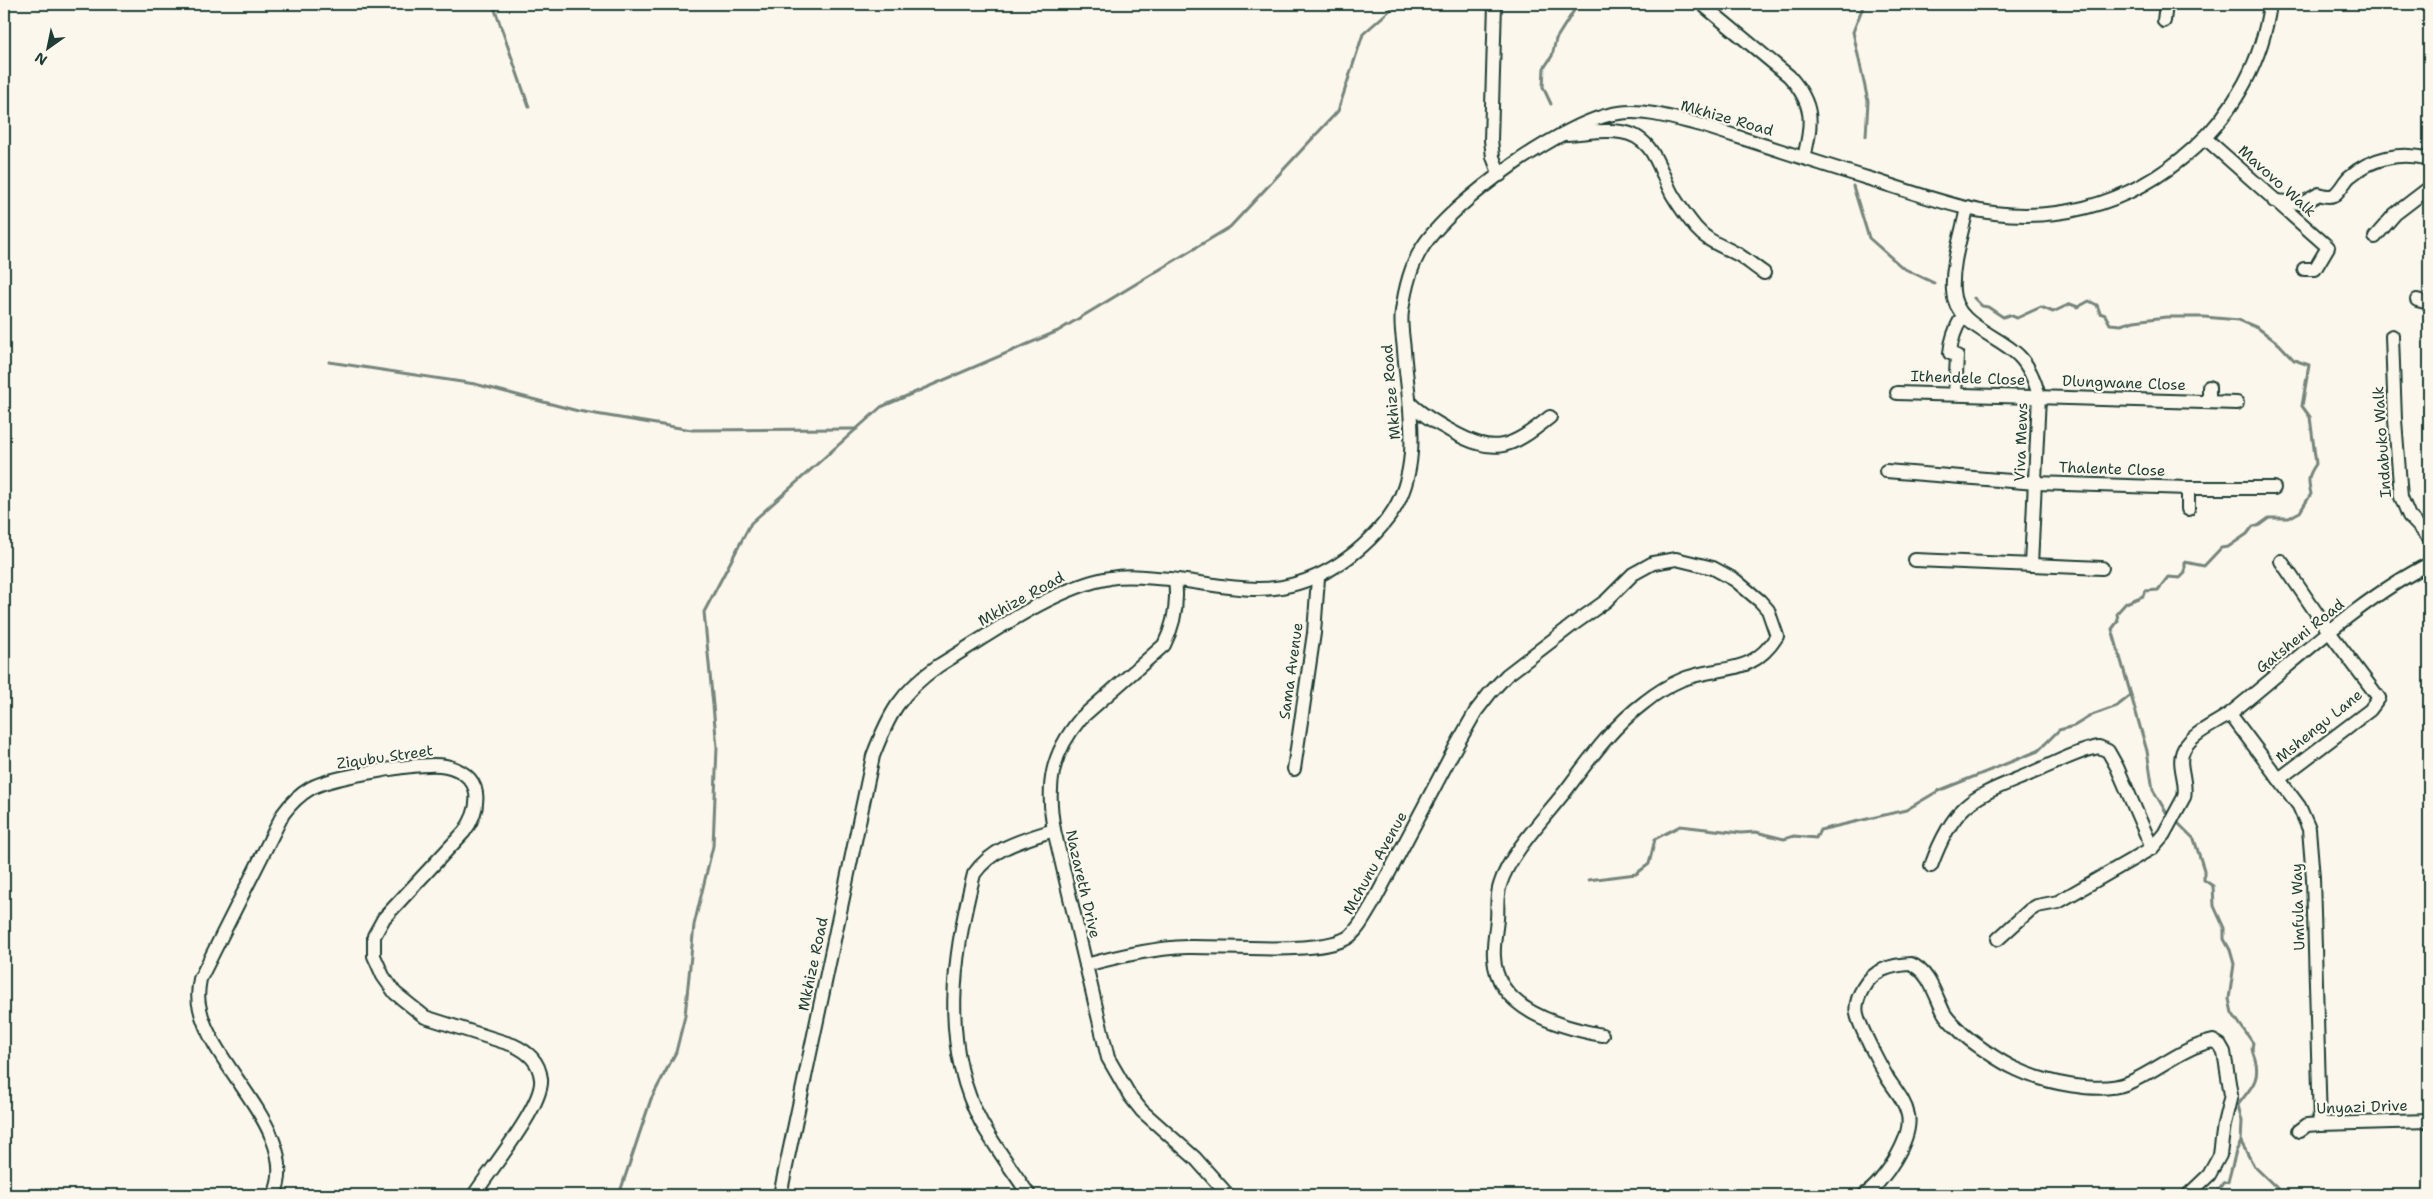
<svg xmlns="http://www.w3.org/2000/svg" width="2433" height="1199" viewBox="0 0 2433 1199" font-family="'Shantell Sans',sans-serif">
<rect width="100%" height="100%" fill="#fbf7ec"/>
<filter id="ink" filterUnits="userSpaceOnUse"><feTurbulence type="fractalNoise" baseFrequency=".02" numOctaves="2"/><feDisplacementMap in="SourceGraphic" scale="10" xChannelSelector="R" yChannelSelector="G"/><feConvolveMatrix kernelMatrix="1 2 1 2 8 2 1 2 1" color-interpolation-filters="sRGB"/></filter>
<g filter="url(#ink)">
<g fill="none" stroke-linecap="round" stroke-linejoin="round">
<!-- stream -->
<g stroke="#74847b" stroke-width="3">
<polyline points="493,4 529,107"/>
<polyline points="1864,4 1853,32 1868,101 1866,136"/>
<polyline points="1551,104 1543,87 1544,68 1552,56 1556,39 1578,4"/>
<polyline points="1853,186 1869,238 1903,268 1934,283"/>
<path d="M1974 298 1982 306 1988 307 2003 317 2009 315 2017 318 2041 307 2053 312 2070 304 2078 307 2089 301 2097 305 2100 313 2105 315 2110 324 2121 325 2134 321 2166 317H2204L2239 320 2258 328 2279 344 2294 360 2309 365 2302 406 2310 417 2316 464C2307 477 2308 480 2311 494L2300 512 2296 514 2289 518H2269L2258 526H2253L2247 534 2228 547 2221 548 2204 566 2185 562V573L2180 578 2168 577 2158 590 2145 591 2143 596 2126 603 2117 613 2118 621 2112 629 2147 751 2153 790 2169 817"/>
<polyline points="329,362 475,384 578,411 692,430 857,429"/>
<path d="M2176 821 2194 839 2204 870V880L2213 886 2214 906 2224 928V939L2230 950 2234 964 2229 999 2232 1013 2253 1043C2251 1051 2253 1052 2255 1059 2261 1081 2250 1088 2238 1105L2242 1121 2241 1142 2236 1151 2228 1182 2223 1183 2215 1195"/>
<polyline points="1588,880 1636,874 1649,864 1655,839 1680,826 1741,833 1756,832 1784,839 1794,836 1816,838 1820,830 1906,810 1938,791 2038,751 2059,730 2074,726 2092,715 2117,706 2131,695"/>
<polyline points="2241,1142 2254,1166 2281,1192 2291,1195"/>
<polyline points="619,1195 651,1099 676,1052 685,1016 694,925 713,846 717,747 704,612 751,523 881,407 1058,331 1230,227 1338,111 1363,34 1397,4"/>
</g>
<!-- street casing -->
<g stroke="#1f3d34" stroke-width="16">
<g id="street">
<polyline points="1495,4 1491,140 1493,157 1500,175"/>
<path d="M1702 4 1789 76C1815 105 1812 122 1804 158"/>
<polyline points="2164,21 2166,4"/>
<path d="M1567 134C1586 133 1603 129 1621 132 1654 136 1659 170 1672 194 1679 206 1688 218 1696 228 1708 242 1723 246 1739 255 1747 260 1755 267 1764 273"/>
<polyline points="2205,138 2328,247 2315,269 2304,269"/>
<path d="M2274 201 2303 203 2319 194C2324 196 2329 197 2334 195 2340 191 2344 182 2349 177 2371 158 2401 151 2429 159"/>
<path d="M1967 208C1962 234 1951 264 1953 291 1955 326 1998 334 2019 356 2030 367 2035 381 2039 396L2031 565"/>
<polyline points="2375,237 2395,214 2429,188"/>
<polyline points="2417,300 2429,303"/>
<polyline points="2392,336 2395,420 2401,497 2409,516 2429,537"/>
<polyline points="1897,393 2237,403"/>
<path d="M1955 394 1957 356 1950 353C1951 339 1956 327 1963 315"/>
<polyline points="2209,401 2209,387"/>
<path d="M1411 404C1422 415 1435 422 1449 430 1495 456 1510 449 1550 417"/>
<polyline points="1886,471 2036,483 2188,488 2274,488"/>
<polyline points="2188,509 2188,488"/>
<polyline points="1915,560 2102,568"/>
<path d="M1175 580C1178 602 1174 625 1164 645L1081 718C1051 754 1046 785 1054 830L1108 1058 1130 1096 1142 1111 1195 1158 1228 1195"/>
<polyline points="2230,714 2299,806 2309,829 2313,878 2320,1124"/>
<polyline points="1294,769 1314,633 1318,578"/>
<polyline points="2279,779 2370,710 2379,698 2330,633 2281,561"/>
<path d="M1931 866C1957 795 1978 797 2041 769 2060 761 2080 750 2099 747L2108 751 2117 767 2152 848"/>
<path d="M1998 939 2030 910 2037 906 2058 902 2152 848 2164 834 2184 797C2188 781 2176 764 2184 749 2194 731 2217 724 2232 712 2294 663 2358 600 2429 564"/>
<path d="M1086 965C1119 956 1153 948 1187 947 1225 946 1317 955 1347 938 1358 931 1365 916 1372 905L1455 748 1476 711 1490 693 1507 675 1575 623 1606 601 1633 574 1653 563 1676 559 1713 568 1735 580 1760 601 1768 610 1777 636C1751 678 1719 664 1681 680 1669 685 1655 694 1645 702 1613 726 1591 757 1567 789 1547 815 1509 854 1500 885 1496 896 1498 908 1497 919 1496 931 1493 944 1494 957 1496 1010 1560 1027 1602 1035"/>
<polyline points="2299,1131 2307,1125 2320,1124 2429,1121"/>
<path d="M274 1195C302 1135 212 1067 200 1009 197 999 198 989 200 979L283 814C291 803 299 795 311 788 331 777 424 761 446 766 460 769 474 778 476 793 478 808 473 820 464 832L384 918 374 936V956L383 976 395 993 425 1017 513 1045C528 1052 539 1061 541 1079 544 1105 489 1171 474 1195"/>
<path d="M780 1195 873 756C889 714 900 693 938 666 986 637 1054 587 1110 578 1129 574 1150 578 1170 579 1199 582 1229 589 1258 589 1311 589 1358 558 1389 517 1425 468 1408 405 1404 350 1403 337 1400 324 1402 311 1405 289 1410 267 1422 248 1450 203 1566 119 1619 113 1646 109 1676 119 1701 125 1757 143 1812 161 1867 178 1899 188 1930 199 1962 207 2047 228 2129 207 2194 148 2235 111 2263 59 2270 4"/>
<path d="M1029 1195C1013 1171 995 1147 981 1122 940 1045 953 955 974 874 993 847 1023 840 1054 830"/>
<path d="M1864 1195C1883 1184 1913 1138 1908 1115 1905 1101 1896 1091 1888 1079 1880 1065 1860 1028 1857 1014 1855 1006 1859 995 1863 988 1873 970 1891 965 1911 964 1929 971 1936 997 1944 1013 1948 1020 1954 1025 1959 1030 1969 1041 2002 1063 2016 1069 2043 1082 2099 1095 2128 1083 2157 1071 2181 1048 2213 1041L2220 1045 2224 1052 2231 1095 2224 1124 2220 1155 2209 1175 2188 1195"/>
</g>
</g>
<!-- street -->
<use href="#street" stroke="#fbf7ec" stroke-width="12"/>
</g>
</g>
<g text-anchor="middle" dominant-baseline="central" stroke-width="4.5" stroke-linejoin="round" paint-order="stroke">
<!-- street labels -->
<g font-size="15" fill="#1f3d34" stroke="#fbf7ec">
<text transform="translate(1727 118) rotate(16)">Mkhize Road</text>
<text transform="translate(2277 181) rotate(42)">Mavovo Walk</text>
<text transform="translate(1968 378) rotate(2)">Ithendele Close</text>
<text transform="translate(2124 383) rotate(2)">Dlungwane Close</text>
<text transform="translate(1391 392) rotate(-95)">Mkhize Road</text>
<text transform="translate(2021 442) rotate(-88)">Viva Mews</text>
<text transform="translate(2382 442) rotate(-94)">Indabuko Walk</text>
<text transform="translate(2112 469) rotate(2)">Thalente Close</text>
<text transform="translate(1021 599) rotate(-29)">Mkhize Road</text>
<text transform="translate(2300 636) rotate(-39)">Gatsheni Road</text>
<text transform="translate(1291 671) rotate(-82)">Sama Avenue</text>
<text transform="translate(2319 726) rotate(-39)">Mshengu Lane</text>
<text transform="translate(385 757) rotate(-8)">Ziqubu Street</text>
<text transform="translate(1375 863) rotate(-61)">Mchunu Avenue</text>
<text transform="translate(1083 884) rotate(77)">Nazareth Drive</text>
<text transform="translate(2298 907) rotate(-92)">Umfula Way</text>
<text transform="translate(813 964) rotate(-78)">Mkhize Road</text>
<text transform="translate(2362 1107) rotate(-2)">Unyazi Drive</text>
</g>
</g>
<!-- margin -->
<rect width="2433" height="1199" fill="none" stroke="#fbf7ec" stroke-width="20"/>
<rect x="10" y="10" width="2413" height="1179" fill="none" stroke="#1f3d34" stroke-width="2" filter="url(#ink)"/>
<!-- north arrow -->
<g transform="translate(48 48) rotate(213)" stroke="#fbf7ec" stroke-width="4" paint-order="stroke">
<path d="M0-4L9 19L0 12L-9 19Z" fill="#1f3d34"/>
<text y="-8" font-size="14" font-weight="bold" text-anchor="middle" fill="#1f3d34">N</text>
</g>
</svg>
